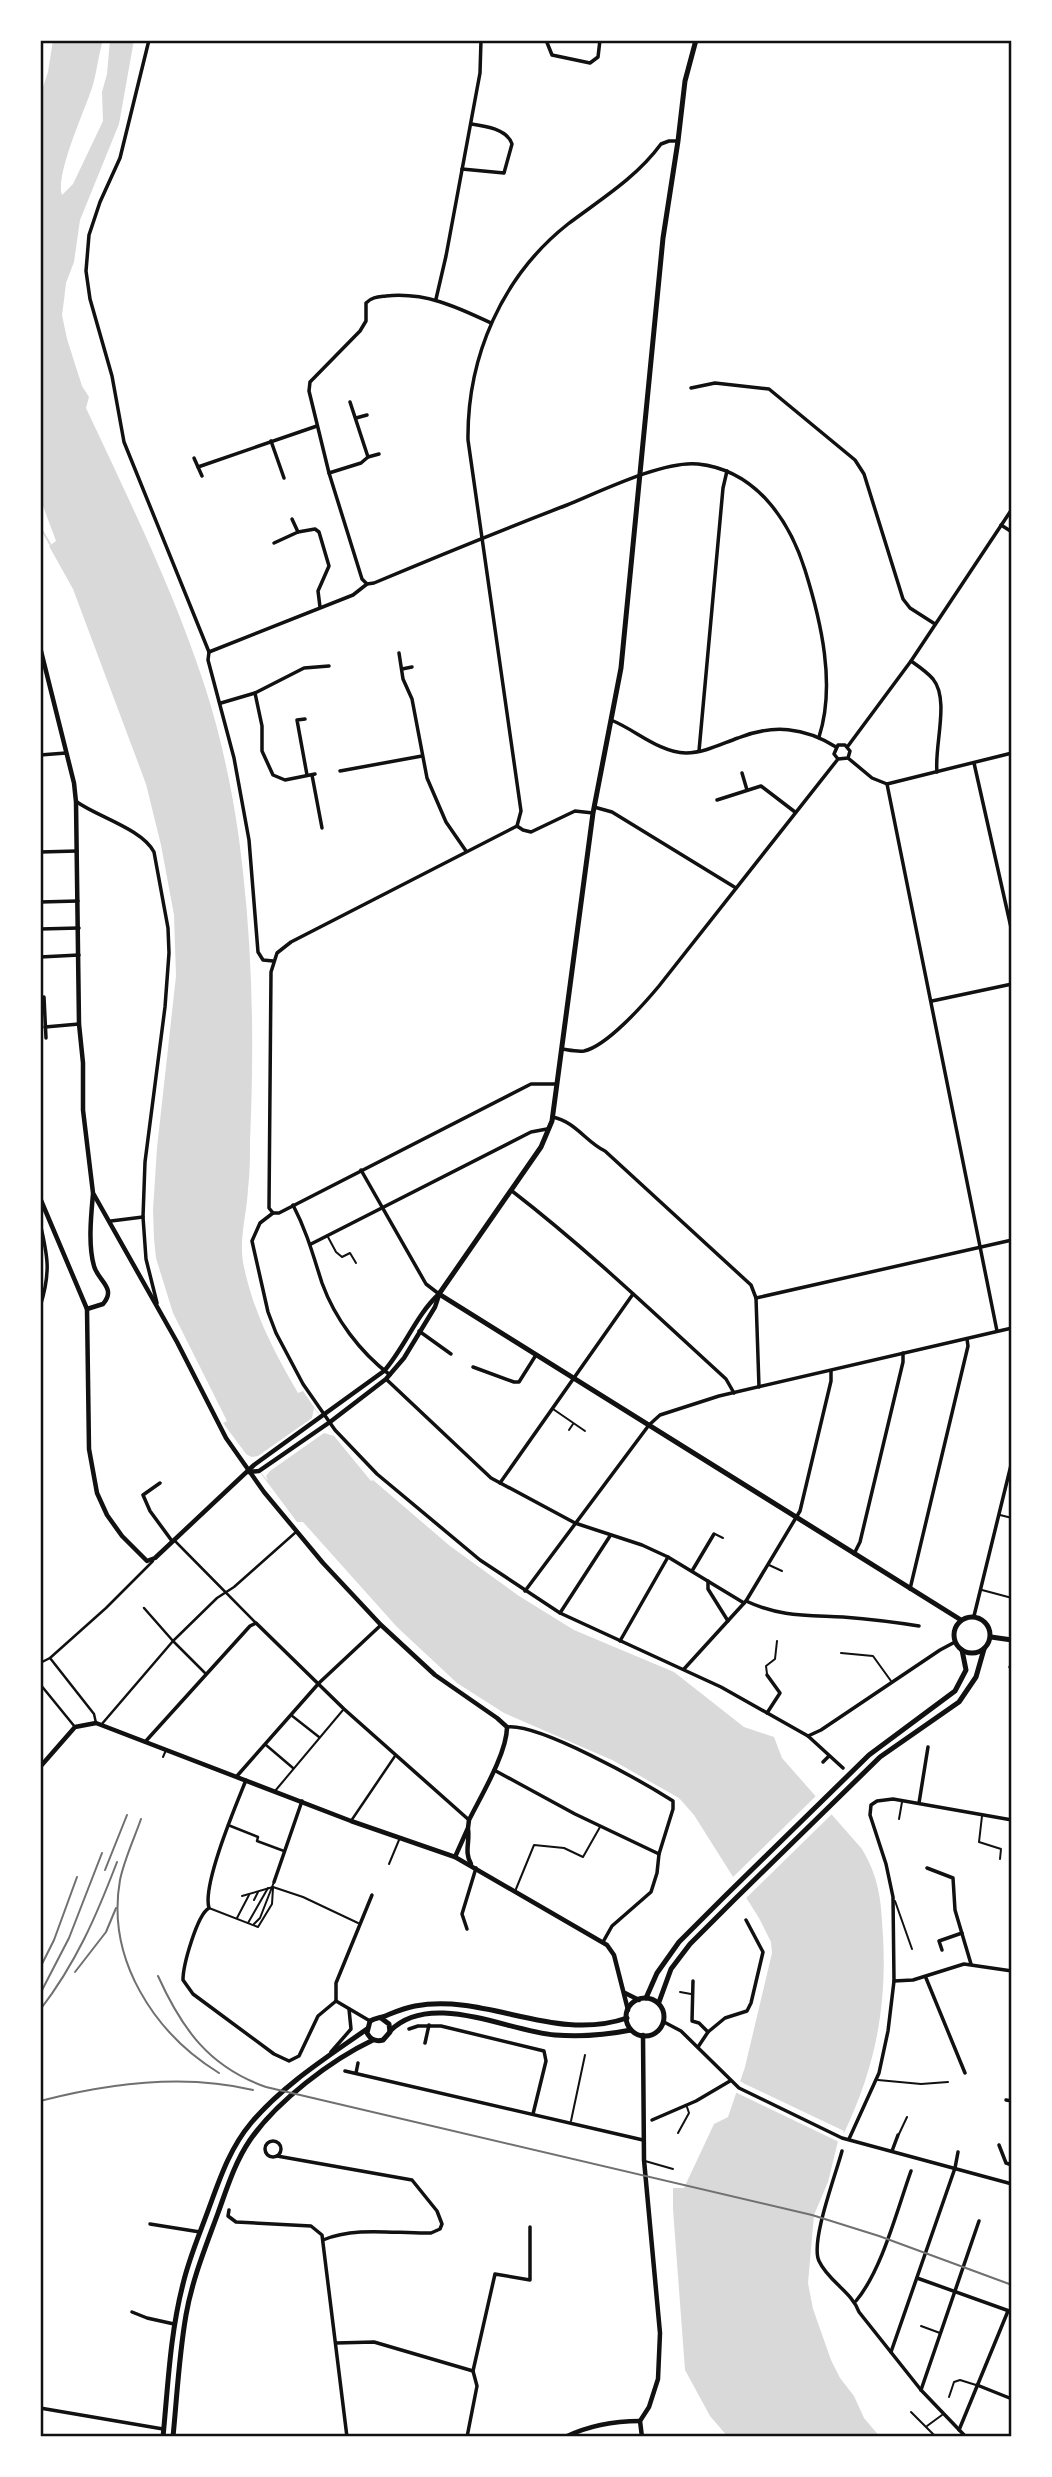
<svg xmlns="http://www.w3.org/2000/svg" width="1052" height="2477" viewBox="0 0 1052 2477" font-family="'Asap Condensed',sans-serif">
<rect width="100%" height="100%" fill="#fff"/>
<!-- water -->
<path fill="#d9d9d9" d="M53 40H103C98 56 97 72 92 88 84 112 55 175 62 195L73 184 103 121 102 92 107 74 110 40H134L119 124 80 220 74 262 66 283 64 300 62 315 67 339 82 386 89 397 86 408C129 500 175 593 206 690 224 746 237 813 243 872 253 961 254 1051 250 1141 250 1157 250 1173 248 1189 247 1212 239 1239 243 1262 252 1310 274 1352 298 1393L303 1391 334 1436 371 1481 373 1480 450 1546 519 1596 574 1630 674 1672 744 1727 774 1737 782 1758 862 1849C880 1880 881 1901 883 1936 887 2008 875 2068 844 2133L842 2132 839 2137 828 2182 814 2215 808 2283 813 2309 831 2360 840 2378 854 2396 864 2418 880 2437H728L710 2416 685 2370 673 2209V2188H684L714 2124 728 2117 745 2067 772 1953 771 1942 759 1918 694 1815 679 1798 612 1760 504 1713 457 1683 397 1627 303 1522H297L223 1423 227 1421 173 1313 156 1258 154 1239 153 1210 157 1148 176 976 174 915 161 845 146 784 73 589 49 546 56 541 40 498V96L48 72Z"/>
<!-- pier -->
<g fill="#fff">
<polygon points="314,1408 334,1436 324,1433 270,1471 266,1476 268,1481 245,1454 252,1457 258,1456 312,1418"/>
<polygon points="818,1794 834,1812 743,1901 730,1880"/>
<polygon points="738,2076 740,2081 745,2084 844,2131 839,2142 735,2092 733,2090 737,2084"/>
</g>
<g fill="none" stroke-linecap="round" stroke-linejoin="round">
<!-- stream -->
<polyline stroke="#d9d9d9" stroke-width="2" points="40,527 50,544"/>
<!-- service -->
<g stroke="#111" stroke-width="2">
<polyline points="328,1237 336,1252 342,1257 350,1253 356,1263"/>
<polyline points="553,1409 585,1431"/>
<polyline points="569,1430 573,1424"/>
<polyline points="1000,1515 1012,1518"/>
<polyline points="715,1534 723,1538"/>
<polyline points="769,1565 782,1571"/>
<polyline points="982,1590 1012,1598"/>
<polyline points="841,1653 873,1656 891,1681"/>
<polyline points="767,1674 766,1666 775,1659 777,1641"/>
<polyline points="163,1757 166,1750"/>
<polyline points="275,1791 343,1710"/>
<polyline points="982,1816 979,1842 1001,1849 1000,1859"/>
<polyline points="899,1819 902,1802"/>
<polyline points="389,1864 399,1840"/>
<polyline points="516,1889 534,1845 564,1848 583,1857 600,1827"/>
<polyline points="242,1896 273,1887 303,1897 358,1923"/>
<polyline points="254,1900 258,1892"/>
<polyline points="895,1901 912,1949"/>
<polyline points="209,1908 258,1927 272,1904 273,1888"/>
<polyline points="237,1918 249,1895"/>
<polyline points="248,1923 268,1888"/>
<polyline points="254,1924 260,1918 274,1882"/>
<polyline points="680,1992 691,1994"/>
<polyline points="878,2080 921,2084 948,2082"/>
<polyline points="571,2121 585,2055"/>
<polyline points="678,2133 689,2113 687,2107"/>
<polyline points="899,2134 907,2117"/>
<polyline points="645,2161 673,2169"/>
<polyline points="921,2326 940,2333"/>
<polyline points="949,2397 954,2382 960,2380 976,2385"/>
<polyline points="911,2412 934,2435"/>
<polyline points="927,2426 942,2415"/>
</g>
<!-- pedestrian -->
<g stroke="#111" stroke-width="2.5">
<polyline points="175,1541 256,1623"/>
<polyline points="144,1608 173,1641 205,1673"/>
<polyline points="50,1658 94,1714 96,1723"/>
<polyline points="40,1663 50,1658 106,1608 153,1561"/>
<polyline points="40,1684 75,1727"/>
<polyline points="291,1715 319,1737"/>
<polyline points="101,1725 173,1641 217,1598 234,1587 296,1532"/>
<polyline points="266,1745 293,1768"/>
<polyline points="351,1821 395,1756"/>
<polyline points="228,1825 258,1837 257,1841 284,1851"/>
</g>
<!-- minor -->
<g stroke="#111" stroke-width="3.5">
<polyline points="149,40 120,158 100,202 89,235 86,271 90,299 112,376 124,442 209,652 208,660 234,758 249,840 258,952 263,960 273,961"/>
<polyline points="546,40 552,55 590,63 598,57 600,40"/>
<path d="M462 169 504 173 512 144C507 129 485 126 471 124"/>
<polyline points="436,299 446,256 480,73 481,40"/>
<polyline points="691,388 715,383 769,389 855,460 864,474 903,599 910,608 935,624"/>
<polyline points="356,418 367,415"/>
<polyline points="271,441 284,478"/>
<polyline points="368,457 379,454"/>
<polyline points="194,458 198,467"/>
<polyline points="329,473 361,463 368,457 350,402"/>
<polyline points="202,476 198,467 317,426"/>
<polyline points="292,519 298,532 315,529 319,532 329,566 318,591 320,607"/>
<polyline points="1001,525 1012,532"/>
<polyline points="274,543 298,532"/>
<path d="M367 584 362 579 329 473 309 391 310 382 360 331 366 321V303C372 297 378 297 386 296 426 292 457 307 491 323"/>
<path d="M209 652 353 595 367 584 374 583C438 556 502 530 567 505 599 492 664 460 698 464 755 470 789 519 805 570 821 621 836 685 819 737"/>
<polyline points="399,653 403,679 412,699 427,778 446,822 466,851"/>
<path d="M911 661C918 666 927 672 933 679 950 700 934 746 937 772"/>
<polyline points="402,669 412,667"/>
<polyline points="255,693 262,726 262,751 273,775 285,780 315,774"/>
<polyline points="221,703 255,693 304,668 329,666"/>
<polyline points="305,719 297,720 307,775"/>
<path d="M611 720C636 730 658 752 686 753 704 753 721 744 738 738 773 724 804 727 836 747"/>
<polyline points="848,746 911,661 1012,509"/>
<polyline points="699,751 723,488 727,471"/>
<polyline points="40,755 66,753"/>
<polyline points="848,758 872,778 887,784 1012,753"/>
<polyline points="974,763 1012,932"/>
<polyline points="340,771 422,756"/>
<polyline points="742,773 747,790"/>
<polyline points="312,775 322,828"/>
<polyline points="887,784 997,1331"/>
<polyline points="717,800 761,786 795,812"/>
<path d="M77 802C98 817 142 829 154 852L168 928 169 953 165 1007 145 1162 143 1217 146 1259 157 1303"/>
<polyline points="594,807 612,812 736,888"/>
<path d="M517 826 521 811 468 440C467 357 502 276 568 224 601 199 636 178 661 144L669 141H678"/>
<polyline points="40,852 77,851"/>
<polyline points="40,902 78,901"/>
<polyline points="40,929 79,928"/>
<polyline points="40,957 79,955"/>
<polyline points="44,997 46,1038"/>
<polyline points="932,1001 1012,984"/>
<polyline points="45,1027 79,1024"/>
<path d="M562 1049C569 1050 577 1052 584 1051 607 1046 644 1004 659 986L838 759 848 758 850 751 845 745H838L834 754 838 759"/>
<polyline points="557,1084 531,1084 279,1213 273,1213 260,1223 252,1241 268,1312 276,1333 303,1384 335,1430 377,1474 480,1560 560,1613 721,1687 808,1736 843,1768"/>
<path d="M552 1117C575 1121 586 1142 605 1151L751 1285 756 1298 759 1387"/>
<polyline points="361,1170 426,1284 439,1294"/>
<path d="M512 1191C587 1249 656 1315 726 1379L734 1393"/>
<path d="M293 1205C307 1232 313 1255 322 1283 335 1319 360 1352 390 1375"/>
<polyline points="273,1213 269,1208 271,972 277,953 291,942 517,826 523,830 531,832 575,811 593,813"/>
<polyline points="111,1221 143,1217"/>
<path d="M40 1223C48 1257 51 1272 40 1307"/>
<polyline points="311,1244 531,1132 547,1129"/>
<polyline points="756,1298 1012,1240"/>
<polyline points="419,1331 451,1354"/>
<polyline points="473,1367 514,1382 519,1382 536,1355"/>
<polyline points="386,1379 491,1478 575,1523 642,1545 668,1557 744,1603"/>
<polyline points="160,1483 143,1495 150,1511 172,1541"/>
<polyline points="500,1483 633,1294"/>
<polyline points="854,1554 860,1542 903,1362 903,1353"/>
<polyline points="692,1571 714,1534"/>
<polyline points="708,1581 708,1589 728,1621"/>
<polyline points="910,1589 968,1346 967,1339"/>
<polyline points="525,1591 649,1425 660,1415 719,1396 1012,1328"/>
<path d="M746 1601C780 1617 807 1615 843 1617 868 1619 894 1622 919 1626"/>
<polyline points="560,1613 610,1536"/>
<polyline points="974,1616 1012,1461"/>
<polyline points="620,1641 668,1557"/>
<polyline points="1010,1667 1012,1668"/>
<polyline points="684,1669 746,1601 800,1511 831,1381 831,1371"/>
<polyline points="767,1675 780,1693 767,1713"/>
<path d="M507 1727C539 1723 643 1782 673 1801V1809L659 1854 657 1873 651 1892 612 1926 603 1942"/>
<polyline points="808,1736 821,1730 940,1650 955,1642"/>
<polyline points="145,1742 250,1626 256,1623 344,1709 469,1820"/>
<polyline points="823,1762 829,1756"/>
<polyline points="494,1770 575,1814 659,1854"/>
<polyline points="237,1776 319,1683 381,1625"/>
<path d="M246 1780C236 1805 202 1885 209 1908 197 1915 183 1965 183 1980L193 1994 274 2054 289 2061 299 2056 318 2016 336 2001"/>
<polyline points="919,1803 928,1747"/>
<polyline points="927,1868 953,1878 955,1910 971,1964"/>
<polyline points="274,1882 302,1801"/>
<polyline points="467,1929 462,1914 476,1868"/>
<polyline points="942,1950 939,1941 962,1933"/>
<polyline points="926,1978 965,2073"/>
<polyline points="693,1981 692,2021 699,2023 708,2032"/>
<polyline points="894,1981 913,1980 964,1964 1012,1971"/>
<polyline points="336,2001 336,1983 372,1895"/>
<polyline points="336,2001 370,2021"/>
<polyline points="664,2022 681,2031 739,2088 842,2138 1012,2184"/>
<polyline points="409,2029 418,2026 441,2026 544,2051 546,2061 533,2114"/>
<polyline points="425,2043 429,2025"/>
<polyline points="698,2047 708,2032 725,2018 747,2011 751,2003 763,1952 746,1920"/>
<polyline points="331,2052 351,2029 349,2009"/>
<polyline points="345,2071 643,2140"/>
<polyline points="356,2073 358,2063"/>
<polyline points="1006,2100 1012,2101"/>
<polyline points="652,2120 696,2101 730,2081"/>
<polyline points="849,2139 879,2073 888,2031 894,1981 893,1897 886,1864 870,1815 871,1805 877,1801 893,1799 1012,1820"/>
<circle cx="273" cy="2149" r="8"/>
<polyline points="999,2145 1006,2163 1012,2165"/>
<path d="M842 2151C836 2174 810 2242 819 2261 828 2281 852 2292 859 2312L921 2390 966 2437"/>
<polyline points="892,2151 898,2135"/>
<path d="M277 2156 412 2180 437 2211 442 2224 440 2229 431 2233C396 2234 356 2226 323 2240"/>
<polyline points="229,2210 228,2216 236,2222 311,2226 322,2235 347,2437"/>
<polyline points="150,2224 200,2232"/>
<polyline points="917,2278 1012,2312"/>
<path d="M856 2301C882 2270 897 2210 911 2171"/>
<polyline points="132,2312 147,2318 174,2324"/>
<polyline points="336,2343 374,2342 473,2371 477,2386 467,2437"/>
<polyline points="891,2352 955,2168 958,2152"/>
<polyline points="473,2371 495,2274 530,2280 530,2227"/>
<polyline points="977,2385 1012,2399"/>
<polyline points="921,2390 979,2221"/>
<polyline points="40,2408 163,2429"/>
<polyline points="959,2430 1008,2311"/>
</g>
<!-- tertiary -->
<g stroke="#111" stroke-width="4.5">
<path d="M87 1309 103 1304C117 1288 98 1281 94 1266 88 1245 91 1216 93 1194"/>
<path d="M565 2437C588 2426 614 2421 640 2421"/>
<polyline points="642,2437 640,2421 649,2407 658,2379 660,2333 644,2160 643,2035"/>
</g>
<!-- secondary -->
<g stroke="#111" stroke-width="4.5">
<path d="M40 647 74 783 76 802 79 1024 83 1063V1110L93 1193 177 1342 226 1438 264 1492 323 1563 381 1625 435 1675 497 1718 507 1727C507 1753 481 1796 469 1820L468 1828 455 1857"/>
<path d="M40 1198 87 1309 89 1449 97 1493 107 1515 122 1536 147 1561 155 1558 254 1465 384 1371C405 1347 416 1315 439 1294"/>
<polyline points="248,1472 259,1471 330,1422 386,1379 404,1358 435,1307 439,1295"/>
<polyline points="40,1767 75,1727 96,1723 351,1821 455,1857 607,1945 614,1955 628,2010"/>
<path d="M468 1829C470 1842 464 1852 471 1864"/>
<polyline points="625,1993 639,2000"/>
</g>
<!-- primary -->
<polyline stroke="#111" stroke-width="5" points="991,1637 1012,1640"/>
<!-- trunk -->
<g stroke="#111" stroke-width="5">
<polyline points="696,40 685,81 678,141 663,238 621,668 593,813 552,1121 541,1147 439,1294 961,1620"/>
<circle cx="972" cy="1635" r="18"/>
<polyline points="646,1998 657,1973 679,1942 724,1897 869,1755 955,1691 966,1670 962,1650"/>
<circle cx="645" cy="2017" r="19"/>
<polyline points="659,2002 671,1969 690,1944 734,1900 880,1757 959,1702 976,1677 984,1649"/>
<path d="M381 2018 389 2024 390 2032 383 2040C376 2042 370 2039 367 2033L370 2021C375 2018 379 2018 385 2016 395 2012 404 2008 415 2006 487 1993 554 2043 627 2018"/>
<path d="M390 2031C430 1990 507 2031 555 2035 581 2037 606 2035 631 2030"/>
<path d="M163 2437C168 2386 170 2334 183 2284 189 2258 200 2233 209 2208 220 2178 230 2148 251 2123 283 2085 326 2058 367 2029"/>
<path d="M173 2437C177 2396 179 2355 186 2315 192 2280 206 2246 218 2213 227 2188 235 2162 250 2140 277 2101 331 2060 373 2040"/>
</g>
<!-- rail -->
<g stroke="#707070" stroke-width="2">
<path d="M141 1819C134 1839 124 1860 120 1880 106 1959 154 2033 219 2073"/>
<polyline points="105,1870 127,1815"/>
<polyline points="40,1968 54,1940 77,1877"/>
<polyline points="75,1972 106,1932 116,1908"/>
<path d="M158 1976C182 2029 209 2067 266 2087L812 2215 879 2236 1012 2285"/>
<polyline points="40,1994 69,1938 102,1853"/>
<path d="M40 2010C76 1963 96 1917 117 1862"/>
<path d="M40 2101C109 2083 183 2073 253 2090"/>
</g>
</g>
<!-- border -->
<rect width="1052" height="2477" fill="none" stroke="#ffffff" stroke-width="84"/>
<rect x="42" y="42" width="968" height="2393" fill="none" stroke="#111" stroke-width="2.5"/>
</svg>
